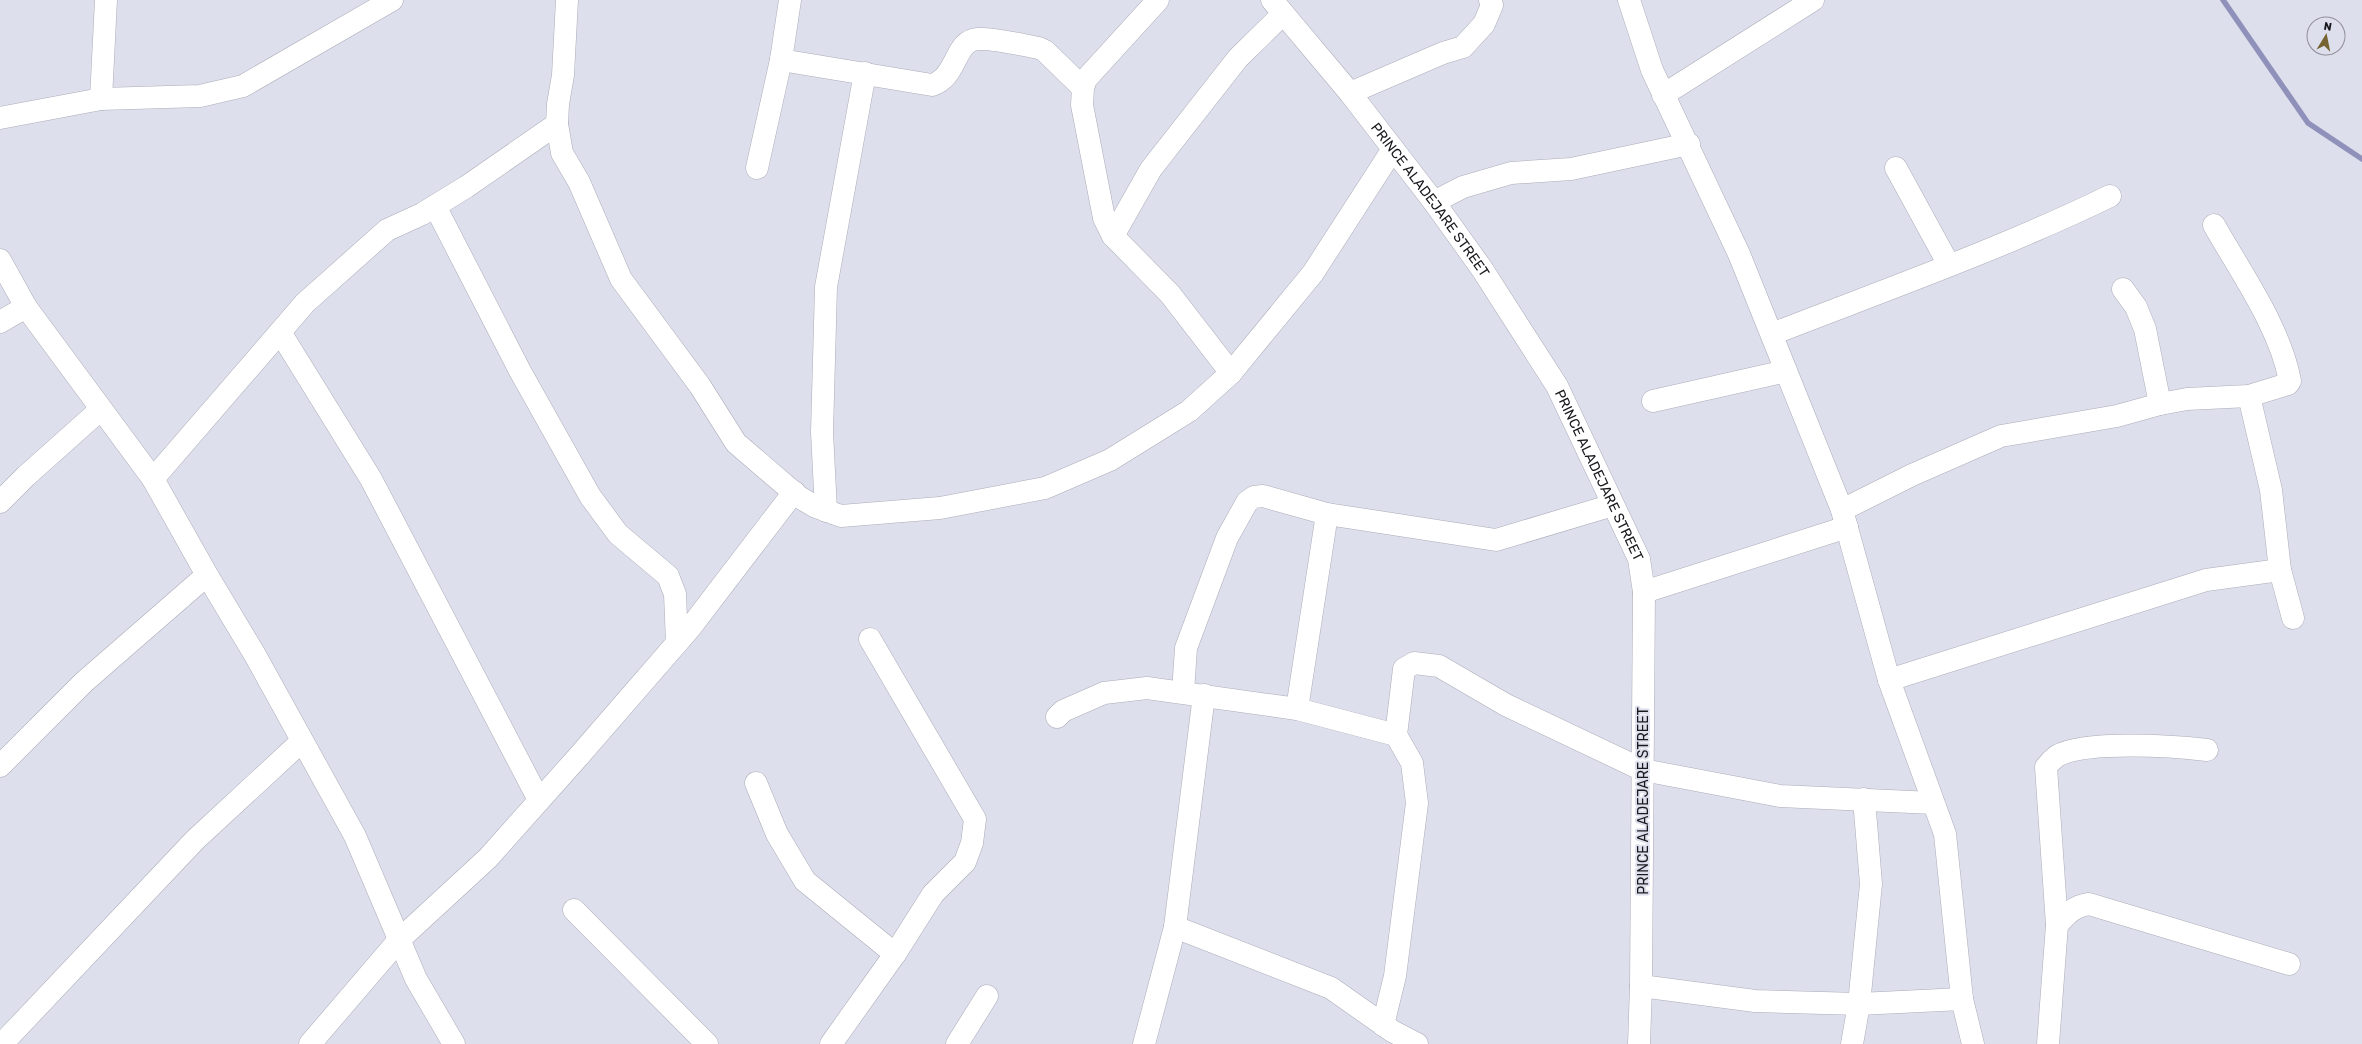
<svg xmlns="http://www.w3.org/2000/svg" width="2362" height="1044" viewBox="0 0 2362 1044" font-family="Rubik,sans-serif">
<rect width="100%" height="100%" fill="#dedfec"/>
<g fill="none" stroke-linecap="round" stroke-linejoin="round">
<!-- stream -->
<polyline stroke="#8f91ba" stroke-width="5.5" points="2223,0 2308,123 2362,159"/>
<!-- minor casing -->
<g stroke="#abacb9" stroke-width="23">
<g id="minor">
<polyline points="567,0 563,75 558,104 557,124 562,153 579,182 621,279 700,386 736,443 799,497 816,507 841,516 940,508 1045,488 1110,460 1189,411 1231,373 1313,273 1393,149"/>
<polyline points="1158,0 1086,79 1083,88 1082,105 1104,218 1113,236 1170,294 1231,373"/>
<path id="s1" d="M1272 0 1350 93 1434 202 1482 269 1557 386 1639 559 1644 592 1641 986 1639 1044"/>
<polyline points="1629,0 1652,70 1739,254 1842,510 1889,680 1945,834 1962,999 1973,1044"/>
<path d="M781 60 932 85C958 77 954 40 978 39 996 38 1021 45 1039 48L1045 51 1083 88"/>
<polyline points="1350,93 1443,53 1463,47 1484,24 1492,5 1490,0"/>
<polyline points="1663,95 1813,0"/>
<polyline points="101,99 106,0"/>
<polyline points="0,118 101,99 200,96 243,86 392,0"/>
<polyline points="757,168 781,60 790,0"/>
<polyline points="1896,168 1949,265"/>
<polyline points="1434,202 1463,187 1511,173 1571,169 1689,144"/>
<polyline points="435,206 520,371 590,496 618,534 668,576 675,594 677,643"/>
<polyline points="1113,236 1151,169 1238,58 1283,14"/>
<polyline points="0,260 26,307 153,479 207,575 255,655 355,836 416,979 454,1044"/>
<polyline points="2123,289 2136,307 2145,329 2160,404"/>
<polyline points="0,322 26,307"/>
<polyline points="280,332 371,479 539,800"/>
<path d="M1772 334C1885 290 2001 249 2110 196"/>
<polyline points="2249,396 2271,490 2280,570 2293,618"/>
<polyline points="1653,401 1786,371"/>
<polyline points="153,479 305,303 387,230 422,214 466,187 557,124"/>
<polyline points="0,502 26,476 100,410"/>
<path d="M1842 510 1912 475 2001 436 2117 416 2160 404 2187 399 2249 396 2288 384 2290 381C2280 327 2241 273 2214 225"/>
<polyline points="826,511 822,432 826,287 865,73"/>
<polyline points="1644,592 1847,527"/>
<polyline points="1889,680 2206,580 2280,570"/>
<polyline points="1183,692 1186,648 1227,538 1247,502 1254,497 1263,496 1327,514 1496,540 1613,505"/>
<polyline points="1297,709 1327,514"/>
<polyline points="1057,717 1063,711 1104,693 1147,688 1297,709 1396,735 1412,763 1417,803 1395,976 1383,1025"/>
<polyline points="1396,735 1404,669 1414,663 1439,666 1506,705 1643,770 1780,796 1933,803"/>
<polyline points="0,766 84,682 207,575"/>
<polyline points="756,783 777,834 805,881 895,954"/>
<polyline points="574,910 707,1044"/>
<path d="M2057 925C2067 914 2074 906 2089 904L2289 964"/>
<polyline points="1175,927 1331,988 1392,1031 1417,1044"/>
<polyline points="1641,986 1755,1001 1859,1004 1962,999"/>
<polyline points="2,1044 195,840 302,741"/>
<polyline points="310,1044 399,940 488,858 578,757 690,628 794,492"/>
<polyline points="831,1044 895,954 933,894 965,862 972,843 975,819 870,639"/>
<polyline points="957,1044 987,996"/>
<polyline points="1144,1044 1175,927 1204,695"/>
<polyline points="1852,1044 1859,1004 1871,884 1864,799"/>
<path d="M2048 1044 2057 925 2046 767C2049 763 2053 759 2057 756 2085 740 2174 746 2207 750"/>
</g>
</g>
<!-- minor -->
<use href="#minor" stroke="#fff" stroke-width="22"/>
</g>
<g text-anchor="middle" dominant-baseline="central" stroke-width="4" stroke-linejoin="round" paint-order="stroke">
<!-- street labels -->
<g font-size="14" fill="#18181d" stroke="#dedfec">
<text stroke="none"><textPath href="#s1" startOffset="255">PRINCE ALADEJARE STREET</textPath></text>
<text stroke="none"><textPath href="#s1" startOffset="579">PRINCE ALADEJARE STREET</textPath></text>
<text transform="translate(1643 801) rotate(-90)">PRINCE ALADEJARE STREET</text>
</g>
</g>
<!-- north arrow -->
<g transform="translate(2326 36) rotate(10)"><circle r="19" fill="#dedfec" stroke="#8f8f99"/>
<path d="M0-3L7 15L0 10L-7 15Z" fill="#766533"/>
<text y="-6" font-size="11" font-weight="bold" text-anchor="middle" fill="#18181d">N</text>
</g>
</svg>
